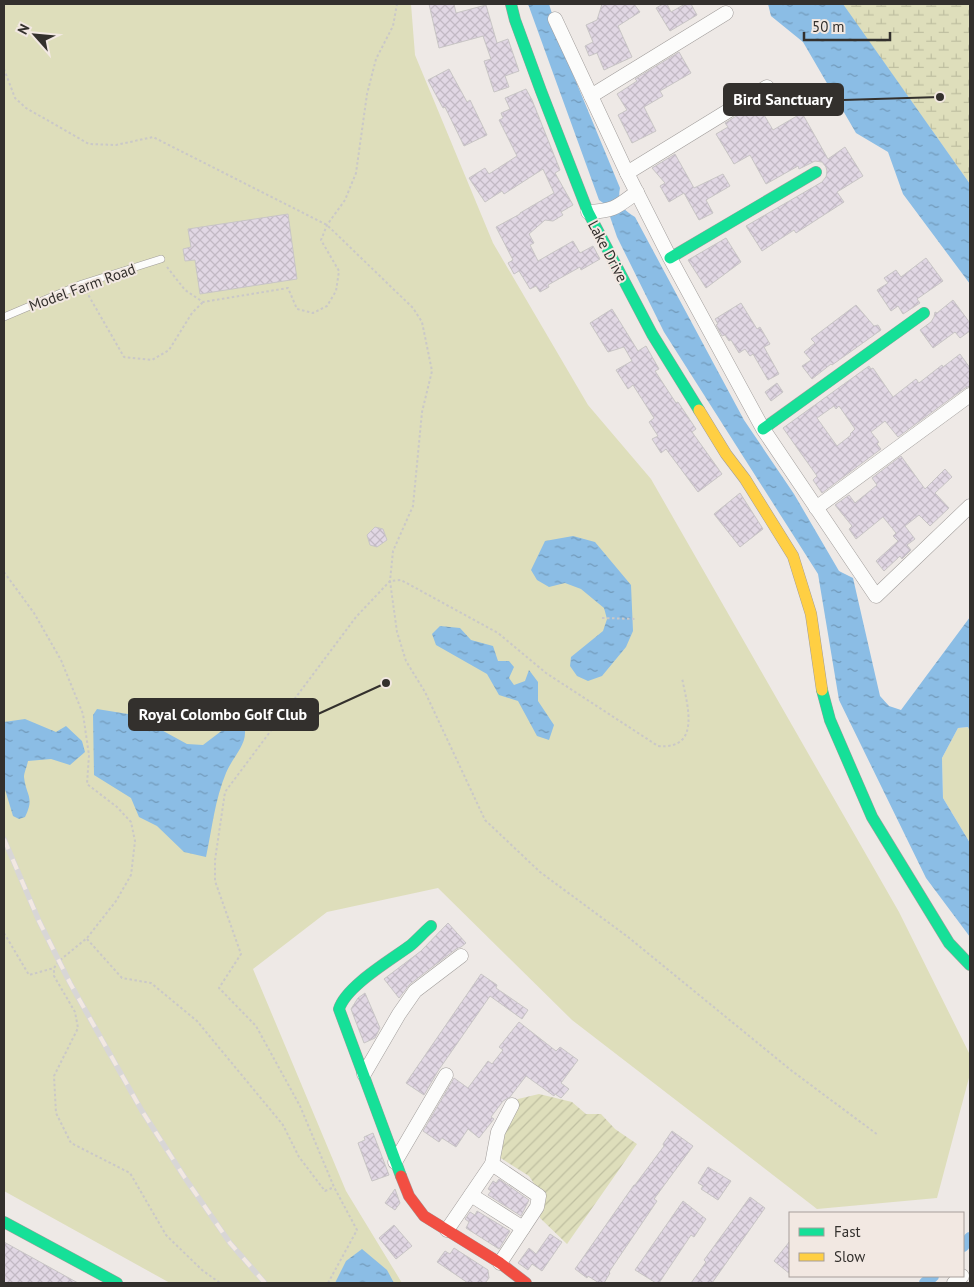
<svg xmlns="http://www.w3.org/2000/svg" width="974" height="1287" viewBox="0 0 974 1287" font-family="'PT Sans',sans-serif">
<defs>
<pattern id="wetland-marsh" width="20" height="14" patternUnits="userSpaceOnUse" patternTransform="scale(1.25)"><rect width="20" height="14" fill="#dedebb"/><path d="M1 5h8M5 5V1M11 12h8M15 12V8" fill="none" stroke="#bfbfa1"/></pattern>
<pattern id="garden-furrows" width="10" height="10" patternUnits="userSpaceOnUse" patternTransform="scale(1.25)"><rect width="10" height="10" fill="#dedebb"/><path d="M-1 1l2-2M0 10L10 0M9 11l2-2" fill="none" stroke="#bfbfa1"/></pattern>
<pattern id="water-ripples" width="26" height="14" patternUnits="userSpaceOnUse" patternTransform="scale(1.25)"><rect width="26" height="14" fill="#8bbde5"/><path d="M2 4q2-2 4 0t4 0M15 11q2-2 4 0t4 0" fill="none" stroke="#729aba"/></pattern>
<pattern id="building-cross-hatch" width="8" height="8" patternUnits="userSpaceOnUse" patternTransform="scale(1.25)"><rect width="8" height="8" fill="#e1d7e4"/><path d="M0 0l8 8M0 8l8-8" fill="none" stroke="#c2b9c4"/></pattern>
</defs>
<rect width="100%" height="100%" fill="#eee9e6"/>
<!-- grass -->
<g fill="#dedebb">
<polygon points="4,4 411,4 415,55 493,243 588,405 651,479 899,912 970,1055 970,1074 937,1198 817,1209 572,1020 438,888 327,912 253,969 346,1191 402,1283 170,1283 4,1191"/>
<polygon points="969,727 970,731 970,843 943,798 942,758 958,728"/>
</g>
<!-- wetland -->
<polygon fill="url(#wetland-marsh)" points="843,4 970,4 970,184 847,11"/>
<!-- garden -->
<polygon fill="url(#garden-furrows)" points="539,1094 572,1102 586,1114 601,1114 615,1129 637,1144 567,1244 540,1218 541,1194 529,1176 496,1155 501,1129 518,1099"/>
<!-- water -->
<g fill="url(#water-ripples)">
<path d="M528 4H549L565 55 620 188C617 203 623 210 635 217L744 420 794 494 839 571 853 578 880 696 889 706 901 710 970 617V731L968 727 958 728 942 758 943 798 970 843V937L926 878 839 700 818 574 664 332 617 237 606 205 599 200Z"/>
<polygon points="768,4 843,4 970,184 970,284 903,194 888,152 856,133 803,42 771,16"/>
<polygon points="573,536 595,542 631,585 633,631 626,647 602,676 588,681 577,676 570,666 571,657 603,631 607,619 604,608 581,589 565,583 549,587 537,580 531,570 545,541"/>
<polygon points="440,626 460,628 471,640 493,646 498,661 509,661 514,667 509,678 514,685 525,681 529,670 538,682 538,701 554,725 549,740 537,736 518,701 499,695 487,674 436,645 432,634"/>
<path d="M97 709 134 715 187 744 203 745 224 729 240 727 245 731C246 746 232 758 226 773 215 799 212 829 206 857L184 852 157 826 139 817 131 798 94 775 93 715Z"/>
<path d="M25 719 56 732 66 726 82 741 85 752 70 765 51 759 28 761C27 766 24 773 24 777 26 796 35 797 25 817L19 819 13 816 4 786V722Z"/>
<polygon points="362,1249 387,1270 394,1283 335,1283 346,1261"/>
</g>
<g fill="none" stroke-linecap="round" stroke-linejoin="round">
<!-- canal -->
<g stroke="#8bbde5" stroke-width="12">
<polyline points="963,1246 970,1238"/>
<polyline points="925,1283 933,1276"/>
</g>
</g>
<!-- building -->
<g fill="url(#building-cross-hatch)" stroke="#c8c5c5" fill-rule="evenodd">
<polygon points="429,4 454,4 456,13 486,5 497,43 508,39 519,71 505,76 509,87 494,92 484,61 491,59 483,36 439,48"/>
<polygon points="602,4 634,4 640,12 618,26 632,57 604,70 597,53 589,56 585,46 593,42 586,25 597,20"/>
<polygon points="663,4 667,4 671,12 685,4 691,4 697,15 670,31 656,8"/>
<polygon points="679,52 691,73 660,91 663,96 644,107 656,131 632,143 618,115 627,110 617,94 637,81 635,79"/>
<polygon points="449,69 467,102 470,100 487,135 464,146 445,107 443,108 428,80"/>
<polygon points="526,89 532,100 560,170 555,173 573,205 561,212 563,215 553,221 545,220 529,234 534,243 530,245 538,261 573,241 580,253 593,246 600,259 581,270 580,267 548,285 549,287 540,292 536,286 530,289 519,271 514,274 508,263 513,260 496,227 520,214 520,213 554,193 543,169 504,194 502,191 485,202 469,178 485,168 489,174 517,156 499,120 503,118 501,113 510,109 505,98"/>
<polygon points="757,103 773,130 802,113 828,159 845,147 863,176 837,192 844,202 796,233 794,230 762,251 746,226 822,182 826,177 827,171 826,167 822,162 815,161 799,169 798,166 766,184 750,155 734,164 716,134 728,127 725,123"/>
<polygon points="675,154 694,188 723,174 730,186 706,200 713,213 699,220 684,193 669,202 660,186 665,183 652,168"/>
<polygon points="288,214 297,279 200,294 195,260 185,261 183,249 191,247 188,229"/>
<polygon points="726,238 741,262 706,288 688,260"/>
<polygon points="926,258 943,281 917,299 920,303 903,314 898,306 891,311 877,290 888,283 884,278 896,270 901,277"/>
<polygon points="953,300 970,323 970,331 960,338 955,332 933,348 920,330 931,322 934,317 935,312 937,313"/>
<polygon points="741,303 757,329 760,327 770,344 764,347 779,374 768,380 753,354 750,356 745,349 739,353 731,340 729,341 725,335 722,336 716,325 718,324 715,319"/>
<polygon points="856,305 874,326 878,325 881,330 832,365 831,364 812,379 802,366 811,360 804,352 815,343 811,339"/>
<polygon points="612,309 638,351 646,346 659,369 655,371 676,403 678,402 696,429 692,432 722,474 698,492 666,449 661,453 652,439 658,436 649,422 654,418 633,385 628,389 616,370 632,361 624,347 608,352 590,323"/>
<path d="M960 354 970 368V386L965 388 898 437 885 421 871 432 879 442 877 444 881 449 822 493 813 480 817 476 783 428 869 366 871 369 873 368 893 397 916 379 919 383 942 365 943 367ZM834 406 836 409 839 406 855 429 850 434 851 435 837 446 817 418Z"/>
<polygon points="777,383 783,392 771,401 765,392"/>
<polygon points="901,456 925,489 945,469 952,477 935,493 949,508 930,526 919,515 905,526 915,539 907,545 911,550 902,559 900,556 884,571 876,561 898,541 893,536 896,533 883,517 856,539 849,529 852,526 835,505 849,495 855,503 877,485 872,478"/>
<polygon points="740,493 763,529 740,547 714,514"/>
<polygon points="375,527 383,529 387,540 377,547 370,545 367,535"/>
<polygon points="448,923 466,943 461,947 456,949 410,984 399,998 384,979 421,951"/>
<polygon points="481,974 497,985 496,988 528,1010 522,1019 490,996 438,1071 424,1095 406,1083"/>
<polygon points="365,993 380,1028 375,1038 364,1043 351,1009 358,998"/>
<polygon points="519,1022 556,1051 560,1047 578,1060 561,1083 569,1089 561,1098 555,1094 554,1096 526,1076 510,1097 503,1101 491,1117 494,1119 479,1138 468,1129 456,1147 442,1138 439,1142 423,1131 454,1078 468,1088 488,1061 492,1064 503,1050 499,1047"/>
<polygon points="672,1131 693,1146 654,1199 657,1201 609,1272 610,1273 604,1283 599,1283 588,1276 587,1278 575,1269 634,1185 635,1185 664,1146 663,1144"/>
<polygon points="373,1133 389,1175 372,1181 358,1143 365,1140 364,1137"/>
<polygon points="708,1167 731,1181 718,1200 701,1189 703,1186 698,1183"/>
<polygon points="499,1179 529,1200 521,1216 488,1195 491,1191 488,1189 493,1181 496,1183"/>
<polygon points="395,1189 400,1203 395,1210 385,1203"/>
<polygon points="750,1197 765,1208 712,1283 691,1283 706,1262 704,1260"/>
<polygon points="683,1201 706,1219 694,1237 691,1235 659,1283 656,1283 635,1270"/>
<polygon points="477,1211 510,1231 499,1249 466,1228 469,1222 465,1219 470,1212 475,1215"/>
<polygon points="394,1225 412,1246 396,1259 379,1238"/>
<polygon points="550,1234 562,1242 542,1271 532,1264 528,1270 518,1263 529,1248 536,1254"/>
<polygon points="790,1241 790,1274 774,1261"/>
<polygon points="4,1242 78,1283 4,1283"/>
<polygon points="454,1248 488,1270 489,1278 485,1283 468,1283 437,1262 445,1251 450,1254"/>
</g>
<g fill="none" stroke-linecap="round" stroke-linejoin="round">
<!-- lane casing -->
<g stroke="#a19d9b" stroke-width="8">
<polyline id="lane" points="4,317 82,284 161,259"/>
</g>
<!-- street casing -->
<g stroke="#a19d9b" stroke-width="15">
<g id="street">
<polyline points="555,19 627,173 670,258 763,429 876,596 970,506"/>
<polyline points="591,96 726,13"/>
<polyline points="627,173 767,87"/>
<path d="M588 212C614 211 617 207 637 192"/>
<polyline points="816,508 970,395"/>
<polyline points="364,1074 399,1014 415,991 461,956"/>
<polyline points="395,1162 446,1075"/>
<polyline points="492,1164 539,1196 537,1207 500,1263"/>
<polyline points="471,1195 523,1228"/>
<polyline points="447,1230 492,1164 498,1132 512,1105"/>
<polyline points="954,1283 962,1276"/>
</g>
</g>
<!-- fast casing -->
<g stroke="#a19d9b" stroke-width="12">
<g id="fast">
<polyline points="511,4 515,20 541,91 588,212 652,334 699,410"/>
<polyline points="670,258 816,172"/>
<polyline points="763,429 924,313"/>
<polyline points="822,690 830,720 872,817 949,943 970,965"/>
<path d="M401 1176 339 1009C346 986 391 960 411 945 418 939 424 932 431 926"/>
<polyline points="4,1222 117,1283"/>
</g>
</g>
<!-- slow casing -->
<g stroke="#a19d9b" stroke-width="12">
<polyline id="slow" points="699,410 726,454 745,479 793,556 811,614 822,690"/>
</g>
<!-- jam casing -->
<g stroke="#a19d9b" stroke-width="12">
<polyline id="jam" points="401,1176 409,1196 424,1216 500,1263 526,1283"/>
</g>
<!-- path -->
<g stroke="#cac8c8" stroke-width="2" stroke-dasharray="2.5 2.5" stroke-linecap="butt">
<polyline points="4,69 15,98 26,108 89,144 116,145 153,137 327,225 413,308 422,322 432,371 422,412 413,506 393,551 390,581 397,632 406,661 425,692 485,820 540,872 628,937 792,1071 878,1135"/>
<polyline points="167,267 185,290 203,302 288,288 297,309 313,313 327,306 336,291 339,271 321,240 327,225 345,200 356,173 367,94 376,59 393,26 397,4"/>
<polyline points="86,291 124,357 152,360 169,350 192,313 203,302"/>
<polyline points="4,572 34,613 61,660 83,714 89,755 87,784 117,807 131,822 135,841 131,875 116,901 87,938 59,961 54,968 54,976 75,1012 78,1028 54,1076 56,1113 71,1143 130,1173 166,1235 202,1270 220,1283"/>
<polyline points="602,618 637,619"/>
<polyline points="4,933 29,975 54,968"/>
<polyline points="87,939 122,978 151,983 197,1021 283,1125 299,1157 325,1191 334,1187"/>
<path d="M328 1283 357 1230 334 1187 300 1106 256 1026 219 988 241 954 215 881V860L225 792 356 617 390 581 401 580 498 633 546 673 658 746C702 750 687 704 682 678"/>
</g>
<!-- lane -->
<use href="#lane" stroke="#fcfcfb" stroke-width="7"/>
<!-- street -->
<use href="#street" stroke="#fcfcfb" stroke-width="14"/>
<!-- fast -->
<use href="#fast" stroke="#16e098" stroke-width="11"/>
<!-- slow -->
<use href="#slow" stroke="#ffcf43" stroke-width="11"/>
<!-- jam -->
<use href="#jam" stroke="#f24e42" stroke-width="11"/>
<!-- rail casing -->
<g stroke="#d8d6d6" stroke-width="5.5">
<polyline id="rail" points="4,839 39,921 70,983 142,1111 185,1178 230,1243 265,1283"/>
</g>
<!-- rail -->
<use href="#rail" stroke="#f2e8e2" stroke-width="4" stroke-dasharray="11" stroke-linecap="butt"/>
</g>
<g text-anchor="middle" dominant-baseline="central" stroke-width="4" stroke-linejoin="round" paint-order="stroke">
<!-- street labels -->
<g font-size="15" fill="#33302d" stroke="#f2e8e2">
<text transform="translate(608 251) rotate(62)">Lake Drive</text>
<text transform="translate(82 287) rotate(-20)">Model Farm Road</text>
</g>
</g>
<!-- callouts -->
<path fill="none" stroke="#33302d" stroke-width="2" d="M940 97L843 100M386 683L318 714"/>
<g fill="#33302d" stroke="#f2e8e2" stroke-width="2">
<circle cx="940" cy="97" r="5"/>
<circle cx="386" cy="683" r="5"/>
</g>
<g fill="#33302d" stroke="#33302d" stroke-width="2">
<rect x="724" y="84" width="119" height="31" rx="5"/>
<rect x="129" y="699" width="189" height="31" rx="5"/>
</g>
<g font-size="16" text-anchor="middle" font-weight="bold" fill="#fff">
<text x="783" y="105">Bird Sanctuary</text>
<text x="223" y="720">Royal Colombo Golf Club</text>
</g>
<!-- border -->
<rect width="974" height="1287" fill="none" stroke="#33302d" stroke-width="10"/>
<!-- legend -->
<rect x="789" y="1212" width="175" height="65" fill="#f2e8e2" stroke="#a69e9a"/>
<rect x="799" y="1228" width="25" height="8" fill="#16e098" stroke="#a69e9a"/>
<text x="834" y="1237" font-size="15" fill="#33302d">Fast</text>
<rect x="799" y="1253" width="25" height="8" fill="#ffcf43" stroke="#a69e9a"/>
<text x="834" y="1262" font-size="15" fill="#33302d">Slow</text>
<!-- north arrow -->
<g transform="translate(35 35) rotate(297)" stroke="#f2e8e2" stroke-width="4" paint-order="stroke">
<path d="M0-4L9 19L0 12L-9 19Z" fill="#33302d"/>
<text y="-8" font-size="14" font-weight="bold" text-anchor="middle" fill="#33302d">N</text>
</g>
<!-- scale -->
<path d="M804 32v8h86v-8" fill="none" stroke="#33302d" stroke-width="2.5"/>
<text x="812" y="32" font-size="15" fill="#33302d" stroke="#f2e8e2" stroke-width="4" paint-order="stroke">50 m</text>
</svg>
